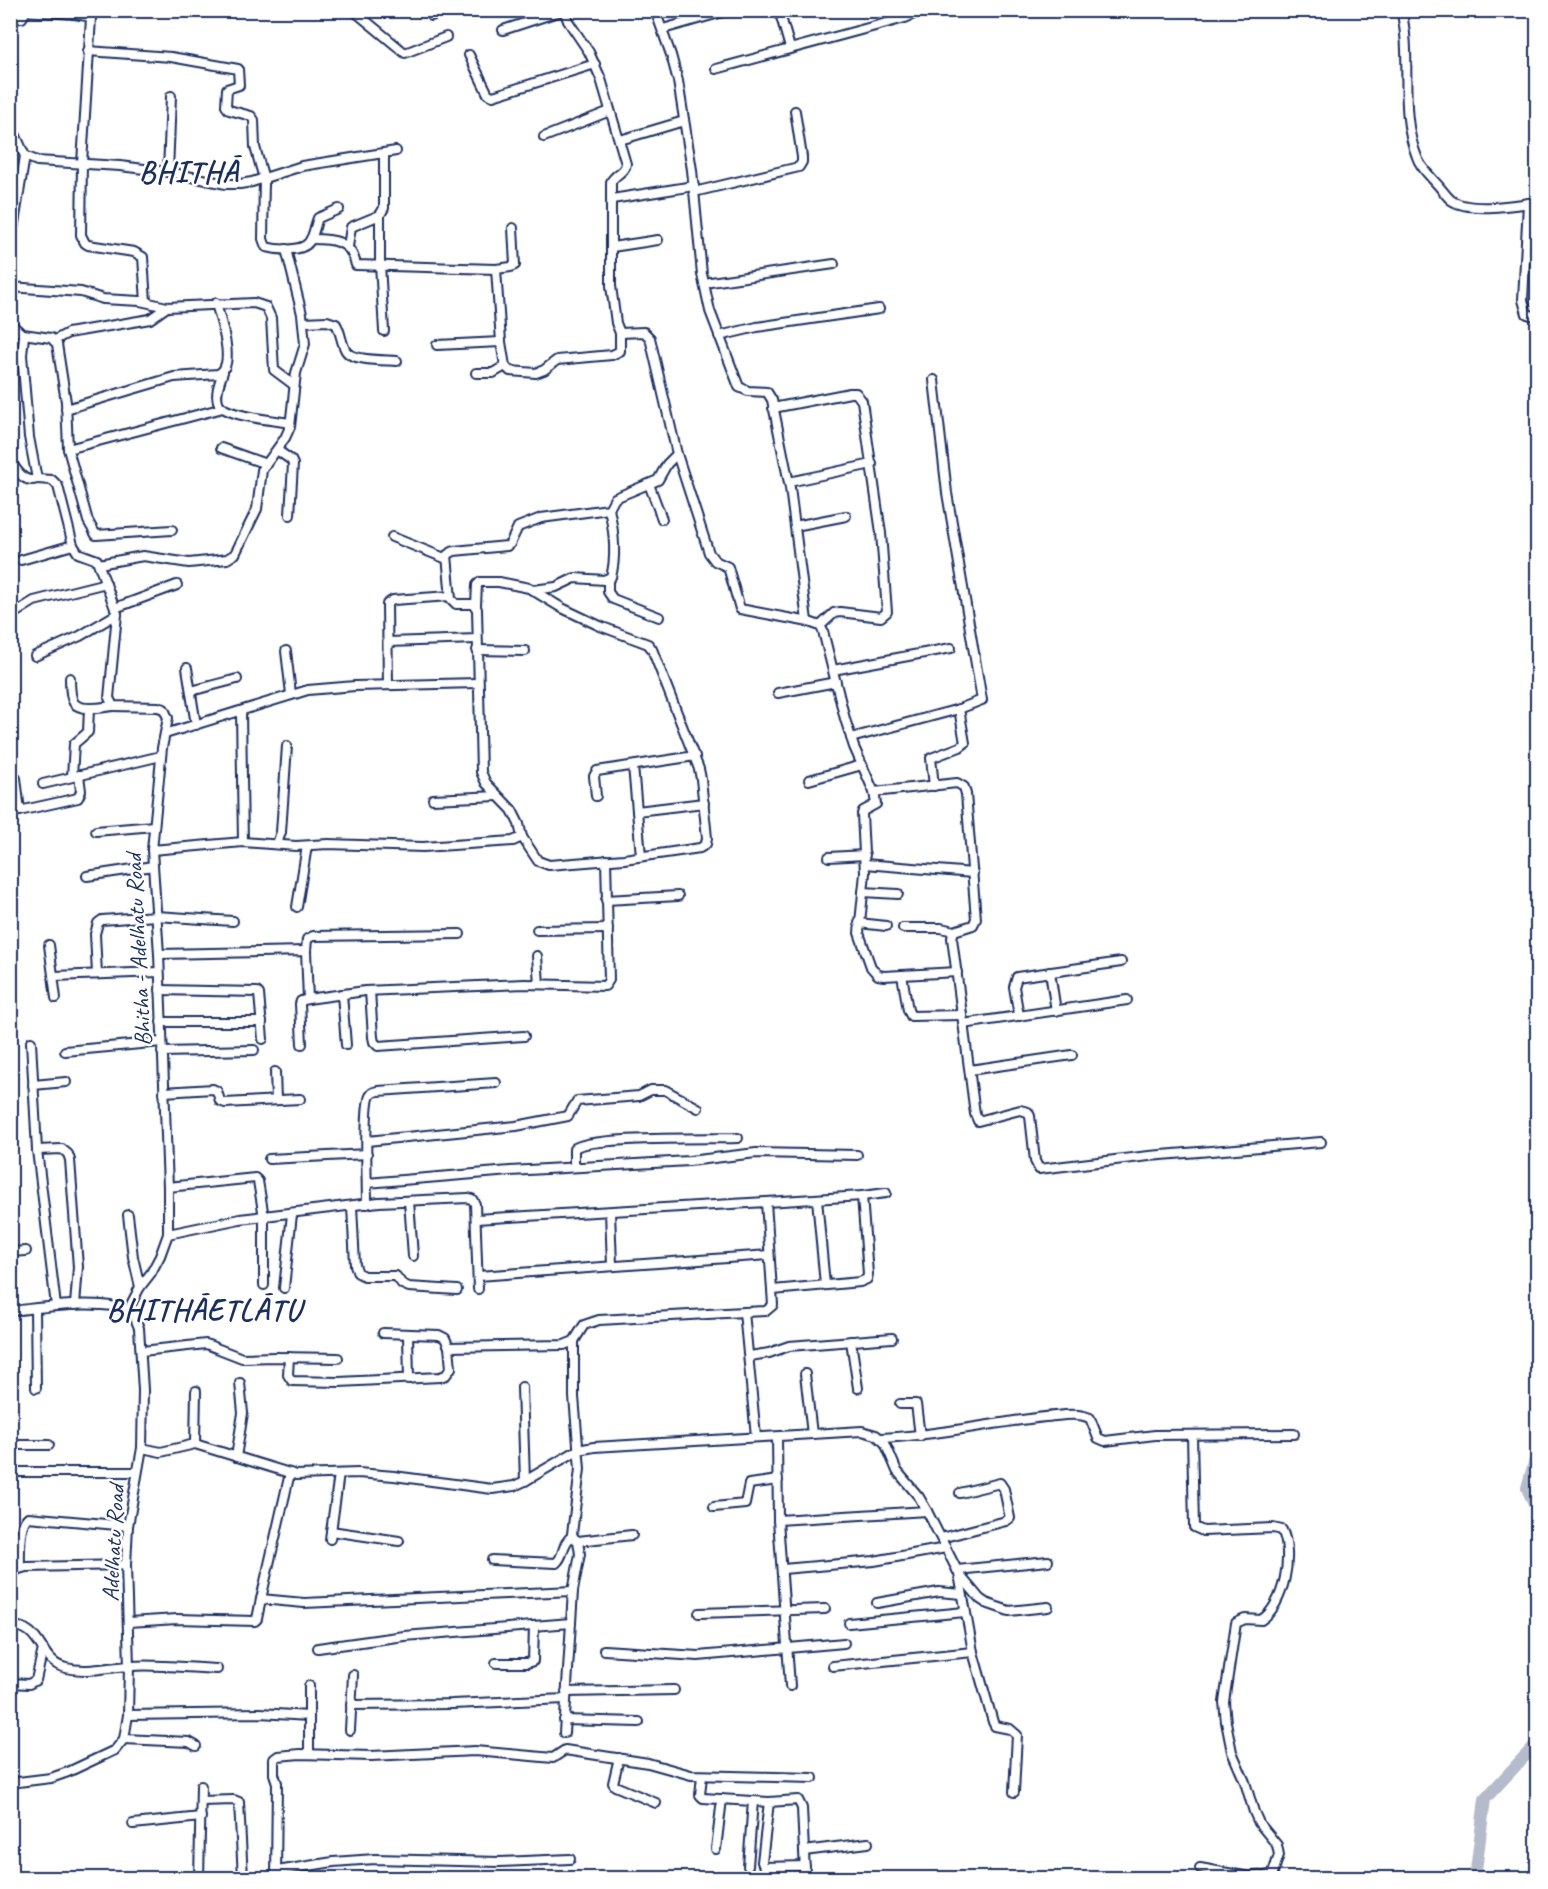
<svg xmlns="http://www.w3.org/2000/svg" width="1548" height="1889" viewBox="0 0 1548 1889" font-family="Caveat,sans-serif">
<rect width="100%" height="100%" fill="#fff"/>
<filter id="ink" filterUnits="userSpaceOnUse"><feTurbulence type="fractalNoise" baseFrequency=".0167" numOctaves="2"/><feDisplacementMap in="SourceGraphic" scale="12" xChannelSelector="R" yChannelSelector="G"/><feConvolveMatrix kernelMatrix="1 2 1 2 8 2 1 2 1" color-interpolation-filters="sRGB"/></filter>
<g filter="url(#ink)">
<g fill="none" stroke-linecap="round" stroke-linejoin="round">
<!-- river -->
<g stroke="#b5bbca" stroke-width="12">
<polyline points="1538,1449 1527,1488 1538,1514"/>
<polyline points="1475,1878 1485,1799 1538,1742"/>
</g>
<!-- minor casing -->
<g stroke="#1b2f5e" stroke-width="12">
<g id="minor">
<polyline points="353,10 405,53 446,37"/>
<polyline points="426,10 431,16 448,10"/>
<polyline points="655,10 671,55 678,81 692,170 702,274 710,311 739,387 748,391 767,392 772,400 790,488 807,621"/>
<polyline points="779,10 790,48"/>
<path d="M1401 10C1413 58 1398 110 1417 157 1420 167 1429 175 1436 183 1441 188 1446 196 1451 200 1469 213 1516 205 1538 202"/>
<path d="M10 19 22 18 26 11C41 13 80 12 91 18L82 163 81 235 85 243 88 245 134 252 143 257 146 302"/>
<polyline points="663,29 730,10"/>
<path d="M88 51 171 57 238 69 239 85 227 89 226 106 229 110 251 116 254 120 255 147 264 179 263 239 266 247C277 250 302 252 309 242 314 236 315 225 318 218L339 209"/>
<polyline points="469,55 488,94 493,96 595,64"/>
<polyline points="716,69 905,18 914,14 914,10"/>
<polyline points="10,130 16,136 25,156"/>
<polyline points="544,137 610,111"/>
<polyline points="620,140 684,121"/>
<polyline points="25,156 37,161 120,166 168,172 226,184 240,184 252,182 302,166 396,151"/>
<polyline points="168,172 171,96"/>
<polyline points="694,192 799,167 802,162 802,157 795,111"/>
<polyline points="612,199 694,186"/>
<polyline points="1528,203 1523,300 1527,314 1538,317"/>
<polyline points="380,215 380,264 384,331"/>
<path d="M311 239C333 239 351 240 356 265L496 269 511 267 515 265 513 228"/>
<polyline points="348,247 351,227 380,215 384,208 384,153"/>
<polyline points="612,247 658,240"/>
<polyline points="10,248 25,156"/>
<polyline points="1526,258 1538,257"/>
<polyline points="496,269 501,342 505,366 510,371 536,373 544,370 557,360 612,355 620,351 620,333"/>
<polyline points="704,283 834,264"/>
<polyline points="10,287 81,292 103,299 140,301 167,307 254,303 266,307 271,318 274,370 294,385"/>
<path d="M304 322 327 321 336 324C341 332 341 343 346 351 352 361 385 360 397 361"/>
<polyline points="10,323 24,336 22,355 29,437 37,479 52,480 58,486 73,545 78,553 97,560 117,614 109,698 113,706 158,707 164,709 168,718 162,748 152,850 159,954 168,1187 168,1234 160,1256 151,1273 140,1287 128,1310"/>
<polyline points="23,334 51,338 57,344 66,402 68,449 223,408"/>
<polyline points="719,336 757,327 879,309"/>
<polyline points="55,340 68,333 150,319 167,307"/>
<polyline points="437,345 501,342"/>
<path d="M223 372C220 381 214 395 219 404 227 417 275 420 290 423"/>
<polyline points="476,373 493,373 505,366"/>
<polyline points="773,408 850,393 856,393 862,401 881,533 887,612 881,617 840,612 834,613 820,626"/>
<path d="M66 409 174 377 218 374C237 366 220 320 216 303"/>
<polyline points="221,448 266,464"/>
<polyline points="68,449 88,521 96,535 172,530"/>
<polyline points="277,450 291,460 293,464 290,515"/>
<polyline points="677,454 709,553 715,561 728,567 740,609 809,622 820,626 823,631 845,719 854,747 874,792 957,783 964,787 966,794 976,919 973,925 954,931 952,938 975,1114 978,1121 1020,1110 1028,1112 1030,1116 1035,1161 1039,1169 1149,1156 1321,1142"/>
<path d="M10 461C18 471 24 484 37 479"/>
<polyline points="789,482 872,464"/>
<polyline points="649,484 662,519"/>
<polyline points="795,526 846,516"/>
<polyline points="392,537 447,559"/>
<polyline points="21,560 73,545"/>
<polyline points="99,564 143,556 189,563 227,559 235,554 257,509 262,470 285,438 290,427 296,373 305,344 302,314 286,249"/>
<polyline points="608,580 608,592 613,599 659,617"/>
<path d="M533 590 556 587 575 578 604 580 611 577C617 554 614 531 609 509"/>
<polyline points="476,605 477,585 480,582 499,582 529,588 562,608 600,626 648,644 652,649 699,769 701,779 707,838 706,844 700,848 624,859 549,865 538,861 522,837"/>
<polyline points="115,608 177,585"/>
<polyline points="10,616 34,601 106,583"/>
<polyline points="388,642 477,639"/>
<polyline points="477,650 525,651"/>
<polyline points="286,651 291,694"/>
<polyline points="35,656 80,636 117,614"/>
<polyline points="187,668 196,725"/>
<polyline points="833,670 951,648"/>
<path d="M70 678C70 685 70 697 74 703 81 712 103 707 113 706"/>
<polyline points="388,685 387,604 393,600 450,596"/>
<polyline points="191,691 237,679"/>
<polyline points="778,693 836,682"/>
<polyline points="241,711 243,842"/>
<polyline points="165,734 308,690 355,686 478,683"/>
<polyline points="851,738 959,709 982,700 947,493 934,380"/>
<polyline points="633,766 641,856"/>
<polyline points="10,775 16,778 20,811"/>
<polyline points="72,777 74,744 88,732 89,708"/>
<polyline points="809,780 862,765"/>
<polyline points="43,784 161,756"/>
<polyline points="934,786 931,758 960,747 965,743 959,709"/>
<polyline points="874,792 876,804 863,811 862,814 865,873 859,933 871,967 878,975 884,976 957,972"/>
<polyline points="596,796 594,776 597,771 695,756"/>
<polyline points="433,799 498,796"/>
<polyline points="637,811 704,803"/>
<polyline points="10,813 78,798 81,791 79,775"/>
<polyline points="96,831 154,826"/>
<polyline points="277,844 281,832 287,746"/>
<path d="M152 850 243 842 296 846 328 844 423 847 513 841 522 837 519 824 512 810 486 783 481 772 477 609 473 604H456L451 599 447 555 454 551 507 546 510 544 518 527 541 518 609 509 615 498 658 480 667 464 677 454 650 338 644 332 620 333 616 323 611 286V182C615 174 625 172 626 164L601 79 589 52 568 21 564 10 503 30"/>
<polyline points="829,857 865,855"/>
<polyline points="865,864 973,873"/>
<polyline points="87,876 153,866"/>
<polyline points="863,892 898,894"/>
<polyline points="606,900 678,896"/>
<polyline points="297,907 307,846"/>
<polyline points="859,923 886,926"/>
<polyline points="903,928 941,928 954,931"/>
<polyline points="537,930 608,929"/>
<polyline points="49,945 56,998"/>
<polyline points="306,951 307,939 313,936 460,934"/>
<polyline points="159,954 306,951 308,999 301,1001 300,1004 302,1044"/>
<polyline points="537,956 539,984"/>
<polyline points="1050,972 1056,1011"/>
<polyline points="97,974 95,934 98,923 102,920 156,916 233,921"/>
<polyline points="902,975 908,1010 911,1016 962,1015"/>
<polyline points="54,976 159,972"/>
<polyline points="160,990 257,992 259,994 263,1039"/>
<polyline points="370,991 373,1037 374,1042 378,1046 524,1036"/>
<polyline points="342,994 346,1045"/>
<polyline points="308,999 365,991 525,984 605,986 609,980 606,860"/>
<polyline points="1019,1016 1014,987 1017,977 1121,962"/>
<polyline points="161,1022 262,1022"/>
<polyline points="963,1024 1127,1000"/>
<polyline points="31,1042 37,1150 56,1306"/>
<polyline points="65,1051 162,1042"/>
<polyline points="162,1052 254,1050"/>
<polyline points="970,1070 1072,1055"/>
<polyline points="275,1072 276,1100"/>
<polyline points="33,1085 66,1082"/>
<polyline points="164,1092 213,1089 217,1091 220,1101 225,1103 300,1099"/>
<polyline points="367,1141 516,1126 568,1116 577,1101 639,1096 651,1090 665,1090 698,1108"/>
<polyline points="37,1150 62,1149 68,1154 70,1160 78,1267 75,1305"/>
<polyline points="269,1159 367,1154"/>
<path d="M574 1167V1149C586 1136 712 1139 738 1138"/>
<polyline points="367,1183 510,1171 689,1161 756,1153 857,1155"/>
<polyline points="168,1187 255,1178 258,1181 264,1217 264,1285"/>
<polyline points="817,1199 825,1285"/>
<polyline points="409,1201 413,1256"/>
<polyline points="766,1202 862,1196 886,1193"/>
<path d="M367 1204C367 1187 364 1106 370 1096 372 1092 374 1092 378 1091L496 1083"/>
<polyline points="352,1206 355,1265 358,1273 364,1276 396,1276 402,1284 409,1287 457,1290"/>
<polyline points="610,1212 612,1265"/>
<polyline points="128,1215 133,1257 140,1287"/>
<polyline points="476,1219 766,1202 773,1305 766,1311 744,1312"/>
<polyline points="168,1234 240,1219 379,1202 468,1198 472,1199 475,1204 478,1289"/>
<polyline points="10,1252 26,1251"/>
<polyline points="478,1276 769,1255"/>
<polyline points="284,1288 292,1214"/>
<polyline points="773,1290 860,1282 867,1279 868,1274 862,1196"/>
<polyline points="35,1309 36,1388"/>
<path d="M10 1311C42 1308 106 1297 133 1313L139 1328 143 1390 142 1448 128 1526 126 1565 129 1666 128 1715 124 1739 115 1750 68 1772 51 1778 10 1783"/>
<polyline points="383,1333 439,1335 445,1338 449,1347"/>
<polyline points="408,1334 409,1379"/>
<polyline points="851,1341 858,1388"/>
<polyline points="142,1351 206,1344 242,1358 276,1357 338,1358"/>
<polyline points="750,1356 769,1353 789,1346 892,1338"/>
<polyline points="289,1357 288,1375 292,1381 339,1382 440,1377 446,1375 451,1368 449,1347 564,1345 574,1341 584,1325 599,1320 744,1312 756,1437"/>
<polyline points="805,1374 812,1434"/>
<polyline points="522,1387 525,1481"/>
<polyline points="900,1404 916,1404 920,1436"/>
<path d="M1192 1435 1194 1527 1203 1531 1273 1528 1282 1530C1294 1554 1284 1606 1261 1620L1245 1619 1236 1623 1227 1682 1224 1702 1226 1722 1232 1752 1245 1782 1254 1812 1259 1823 1277 1845 1279 1855 1273 1873C1265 1879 1256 1873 1249 1878"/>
<path d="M881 1438C936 1436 990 1423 1045 1417 1060 1416 1076 1412 1090 1418L1098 1438 1105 1441 1155 1435 1294 1434"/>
<polyline points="195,1444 196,1391"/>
<polyline points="10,1445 49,1445"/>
<polyline points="142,1448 161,1452 195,1444 296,1475 358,1473 394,1476 492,1489 514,1486 525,1481 578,1450 594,1447 862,1431 876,1435 885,1443 897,1471 919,1497 927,1511 778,1520 777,1437"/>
<polyline points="236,1457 243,1413 240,1383"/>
<polyline points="10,1472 136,1472"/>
<polyline points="290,1473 261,1599 304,1603 573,1591"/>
<polyline points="714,1507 745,1504 749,1484 778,1480"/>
<polyline points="927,1511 959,1574 980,1599 986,1603 1009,1611 1048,1607"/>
<polyline points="778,1520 790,1686"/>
<polyline points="331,1531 399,1541"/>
<polyline points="941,1538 1006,1521 1010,1518 1004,1489 1000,1483 960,1493"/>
<polyline points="330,1539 339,1474"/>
<polyline points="578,1541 632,1535"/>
<path d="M492 1560 556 1563C565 1556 561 1544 572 1536"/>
<path d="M20 1568C20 1555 18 1525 28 1517L128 1526"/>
<polyline points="783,1569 874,1561 946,1548"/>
<polyline points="957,1570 1048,1561"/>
<polyline points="959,1574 973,1652 993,1722 995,1726 1010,1729 1017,1735 1014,1792"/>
<polyline points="10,1581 16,1570 26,1567 126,1565"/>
<polyline points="877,1603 939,1592 962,1594"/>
<polyline points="699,1613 825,1609"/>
<polyline points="129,1622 177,1619 255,1621 257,1619 261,1599"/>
<polyline points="849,1623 965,1612"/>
<path d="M10 1626C43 1625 38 1662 66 1668 87 1673 108 1667 130 1666 158 1664 188 1668 217 1669"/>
<polyline points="318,1648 404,1636 571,1623"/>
<polyline points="604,1650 698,1656 844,1643"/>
<polyline points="496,1663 527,1663 533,1661 534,1626"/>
<polyline points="833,1666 973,1652"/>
<polyline points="10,1683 29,1684 36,1680 43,1649"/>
<polyline points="566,1692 674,1690"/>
<polyline points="351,1705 452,1704 566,1699"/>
<polyline points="128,1715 260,1713 309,1716"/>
<polyline points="564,1720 639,1722"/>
<polyline points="350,1730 353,1675"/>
<polyline points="564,1733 573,1591 580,1554 578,1541 574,1538 572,1534 580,1469 574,1397 574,1341"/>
<polyline points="124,1739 189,1742 196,1746"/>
<polyline points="309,1754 309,1686"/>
<polyline points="619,1758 613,1783 615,1786 656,1803"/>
<polyline points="702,1776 700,1795 703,1798 769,1802 798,1800 802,1808 805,1873 807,1878"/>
<polyline points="201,1801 234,1800 239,1802 243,1878"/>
<polyline points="769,1802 762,1862 764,1867 805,1866"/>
<polyline points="133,1824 201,1817"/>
<polyline points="716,1849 722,1799"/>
<polyline points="804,1851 868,1843"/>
<polyline points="748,1866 753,1801"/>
<polyline points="1200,1868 1250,1877"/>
<polyline points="277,1871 333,1862 375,1859 500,1862 570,1859"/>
<polyline points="199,1878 201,1786"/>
<polyline points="276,1878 277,1783 274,1774 274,1759 278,1756 300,1754 371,1756 475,1751 553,1758 565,1750 648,1763 691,1775 813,1778"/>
</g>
</g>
<!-- minor -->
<use href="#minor" stroke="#fff" stroke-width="8"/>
</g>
</g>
<g text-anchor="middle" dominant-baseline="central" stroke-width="5" stroke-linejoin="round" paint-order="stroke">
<!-- street labels -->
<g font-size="24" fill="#1b2f5e" stroke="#fff">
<text transform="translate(138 950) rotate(-93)">Bhitha - Adelhatu Road</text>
<text transform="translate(113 1543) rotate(-87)">Adelhatu Road</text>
</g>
<!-- district labels -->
<g font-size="30" font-weight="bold" letter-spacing="1.5" fill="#1b2f5e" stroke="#fff">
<text x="189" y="172">BHITHĀ</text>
<text x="204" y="1310">BHITHĀETLĀTU</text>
</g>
</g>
<!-- margin -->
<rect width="1548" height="1889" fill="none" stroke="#fff" stroke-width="36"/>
<rect x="18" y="18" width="1512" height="1853" fill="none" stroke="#1b2f5e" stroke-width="2" filter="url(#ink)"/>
</svg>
